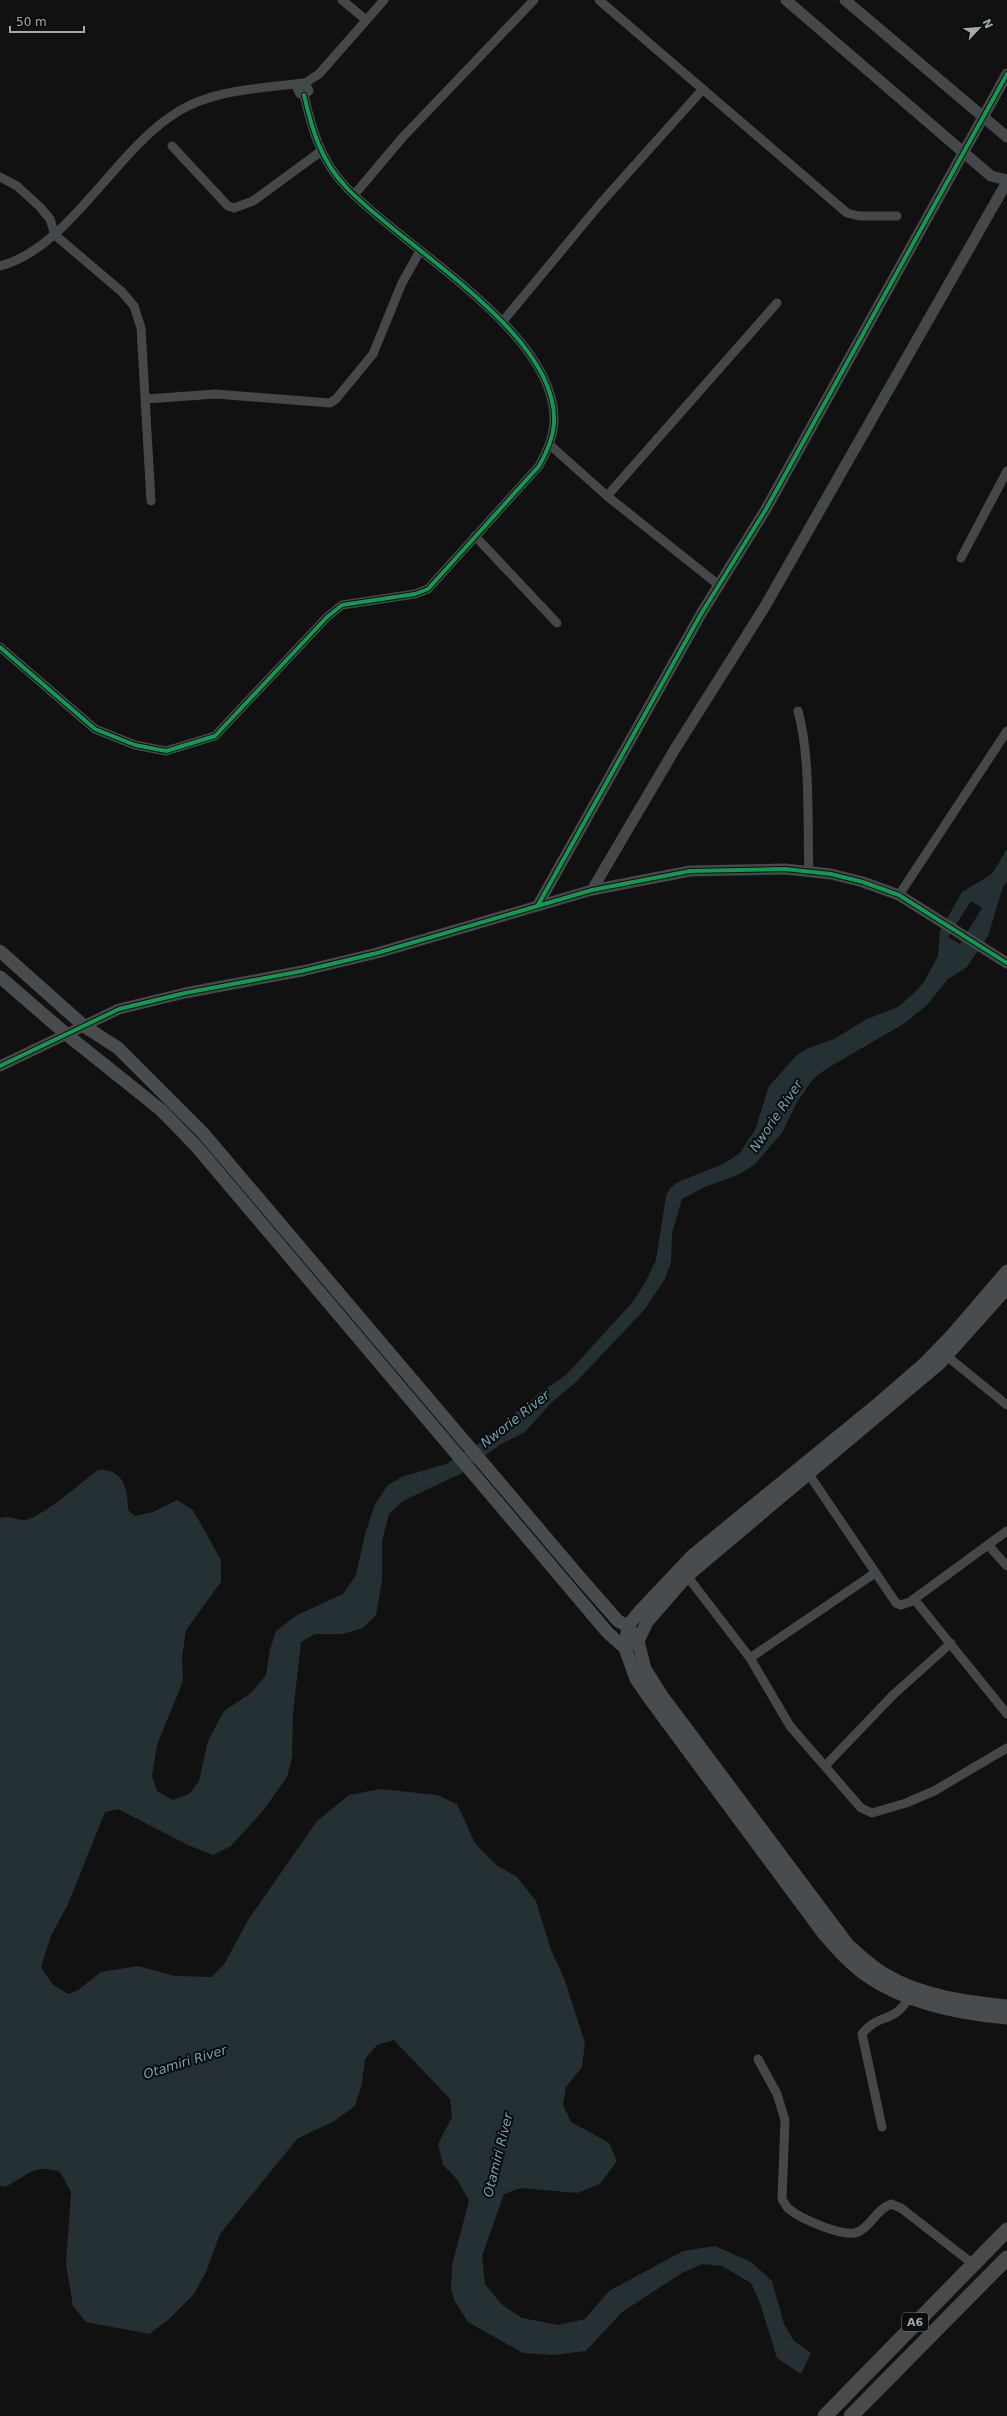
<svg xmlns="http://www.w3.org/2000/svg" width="1007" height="2416" viewBox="0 0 1007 2416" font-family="'DejaVu Sans',sans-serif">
<rect width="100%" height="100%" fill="#111"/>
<!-- water -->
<path fill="#243034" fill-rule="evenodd" d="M1007 849V882L1003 887 988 936 967 967 948 979 927 1005 905 1023 826 1069 813 1079 797 1102 782 1133 754 1165 738 1175 707 1186 682 1199 672 1233 671 1262 665 1279 645 1309 577 1381 551 1403 525 1432 501 1444 460 1474 403 1501 389 1514 382 1541V1580L376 1615 363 1628 343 1634H315L301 1642 293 1714 292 1758 287 1777 262 1812 231 1846 213 1855 190 1846 118 1809 105 1812 68 1904 51 1936 41 1967 53 1985 69 1994 78 1990 101 1972 138 1966 175 1976 212 1977 225 1963 248 1920 317 1821 349 1795 381 1789 437 1795 457 1804 475 1843 496 1865 517 1877 536 1901 551 1950 564 1978 585 2043 582 2067 566 2087 563 2105 571 2122 609 2143 617 2161 600 2184 577 2193 521 2188 504 2194 482 2256 485 2284 501 2304 522 2318 558 2325 585 2319 609 2291 683 2251 715 2246 751 2262 772 2281 784 2324 794 2341 811 2353 801 2374 777 2358 760 2303 751 2283 722 2266 702 2264 682 2273 622 2312 586 2351 553 2355 523 2353 468 2322 454 2300 451 2289 452 2265 469 2201 457 2179 443 2165 438 2144 452 2117 450 2099 394 2040 377 2045 365 2059 362 2083 355 2106 334 2121 297 2139 220 2234 206 2272 194 2294 168 2320 149 2334 86 2322 73 2306 66 2264 71 2192 60 2172C33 2163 27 2177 5 2187L0 2186V1518C11 1515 15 1520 24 1520 40 1519 83 1481 98 1470 123 1468 128 1489 128 1510L135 1516 153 1512 177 1500 193 1510 221 1560V1582L186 1630 182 1658 183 1681 157 1745 152 1776 157 1791 173 1800 189 1794 199 1781 208 1741 224 1711 251 1693 266 1675 270 1649 276 1631 297 1615 343 1594 356 1575 365 1534 375 1504 388 1485 404 1476 446 1464 481 1442 537 1395 566 1375 631 1304 645 1283 656 1260 666 1196 670 1188 678 1182 723 1164 739 1154 755 1130 769 1086 796 1056 806 1049 834 1039 867 1019 898 1007 915 992 924 982 938 956 940 931 962 892 992 874ZM971 901 982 908 960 944 948 937Z"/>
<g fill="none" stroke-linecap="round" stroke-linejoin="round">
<!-- minor -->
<g stroke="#45484a" stroke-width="9">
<polyline points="342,0 366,20"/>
<polyline points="599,0 847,213 859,216 897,216"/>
<polyline points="305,83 309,91 304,95 300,94 297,88 298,85 305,83 319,74 384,0"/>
<polyline points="172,146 228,206 234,208 253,201 320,152"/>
<polyline points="0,177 17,186 40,207 50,219 55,235 122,292 134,306 141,328 151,501"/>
<polyline points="354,195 402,138 534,0"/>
<path d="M0 266C70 248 115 149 179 111 215 89 260 89 302 83"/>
<polyline points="503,321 600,204 703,89"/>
<polyline points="146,399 216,394 330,403 336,399 373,354 402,283 420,251"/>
<polyline points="550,445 607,496 720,586"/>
<polyline points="607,496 777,303"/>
<polyline points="475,536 557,623"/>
<polyline points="961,558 1007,471"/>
<path d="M0 647 95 729 135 745 166 751 215 736 327 617 342 605 415 594 428 589 539 466C547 452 553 439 554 423 559 333 402 247 346 187 321 161 312 130 304 95"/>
<path d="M798 711C811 758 807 822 809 872"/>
<polyline points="899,895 1007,731"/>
<polyline points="943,1353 1007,1405"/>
<polyline points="806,1470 896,1603 901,1605 910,1602 1007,1531"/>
<polyline points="988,1545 1007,1566"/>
<polyline points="684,1572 750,1658 790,1726 861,1808 872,1813 906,1803 934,1791 1007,1748"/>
<polyline points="914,1599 1007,1714"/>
<polyline points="750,1658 875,1573"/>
<polyline points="825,1766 893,1695 951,1643"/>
<path d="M758 2059 777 2094 785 2120 782 2199C784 2202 786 2207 789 2209 801 2219 844 2238 858 2232 870 2227 877 2209 891 2204L901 2208 973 2264"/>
<path d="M882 2127 862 2034C879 2012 895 2024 909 1997"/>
</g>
<!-- tertiary -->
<g stroke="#45484a" stroke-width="11">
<polyline points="786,0 991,176 1007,180"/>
<polyline points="845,0 1007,137"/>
<polyline points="592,890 675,749 764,608 1007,182"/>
<polyline points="538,905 701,614 766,509 1007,74"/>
<polyline points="0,1066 119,1009 185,993 302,971 377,953 592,890 690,871 785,869 831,874 863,882 899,895 1007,963"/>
</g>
<!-- secondary -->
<g stroke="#494c4f" stroke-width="13">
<path d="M0 951 84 1026 118 1048 203 1133 582 1580 618 1621 628 1626 638 1641 645 1669 662 1696 848 1945C860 1955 872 1967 886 1975 921 1996 967 2002 1007 2006"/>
<polyline points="0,977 66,1034 161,1110 196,1146 608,1633 625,1648"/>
<path d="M1007 1271 953 1334 924 1364 879 1403 693 1555 639 1612 628 1626 625 1648 636 1679 652 1702 823 1933C837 1949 850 1964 867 1976 906 2003 960 2014 1007 2018"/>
<polyline points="632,1644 638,1641 647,1622 687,1576 940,1363 1007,1288"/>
</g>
<!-- trunk -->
<g stroke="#484a4c" stroke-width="15">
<polyline points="825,2416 1007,2230"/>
<polyline points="851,2416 1007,2258"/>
</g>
<!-- cycleway casing -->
<g stroke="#0b0c0d" stroke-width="6">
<g id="cycleway">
<path d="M0 647 95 729 135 745 166 751 215 736 327 617 342 605 415 594 428 589 539 466C547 452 553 439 554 423 559 333 402 247 346 187 321 161 312 130 304 95"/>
<polyline points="538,905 701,614 766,509 1007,74"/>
<polyline points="0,1066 119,1009 185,993 302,971 377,953 592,890 690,871 785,869 831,874 863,882 899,895 1007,963"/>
</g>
</g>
<!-- cycleway -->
<use href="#cycleway" stroke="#139951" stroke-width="4"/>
</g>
<g text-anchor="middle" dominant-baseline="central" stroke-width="4" stroke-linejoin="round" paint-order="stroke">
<!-- shield labels -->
<rect fill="#0b0c0d" stroke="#737b82" stroke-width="1" x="902" y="2313" width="26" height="18" rx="3"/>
<g font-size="11" font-weight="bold" fill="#a0abb4">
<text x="915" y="2322">A6</text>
</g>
<!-- water labels -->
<g font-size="13" font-style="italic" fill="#73a3b3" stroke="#0b0c0d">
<text transform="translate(776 1116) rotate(-56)">Nworie River</text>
<text transform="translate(515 1419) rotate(-38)">Nworie River</text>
<text transform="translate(185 2062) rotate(-17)">Otamiri River</text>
<text transform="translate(498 2155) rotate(-76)">Otamiri River</text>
</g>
</g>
<!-- north arrow -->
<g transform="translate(979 28) rotate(64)" stroke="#0b0c0d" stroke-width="3" paint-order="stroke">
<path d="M0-3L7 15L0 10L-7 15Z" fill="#a0abb4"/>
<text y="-6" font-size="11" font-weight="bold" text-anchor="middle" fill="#a0abb4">N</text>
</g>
<!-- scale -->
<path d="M10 26v6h74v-6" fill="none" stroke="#a0abb4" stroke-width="2"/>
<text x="16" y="26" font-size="12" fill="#a0abb4" stroke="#0b0c0d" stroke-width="3" paint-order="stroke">50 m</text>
</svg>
